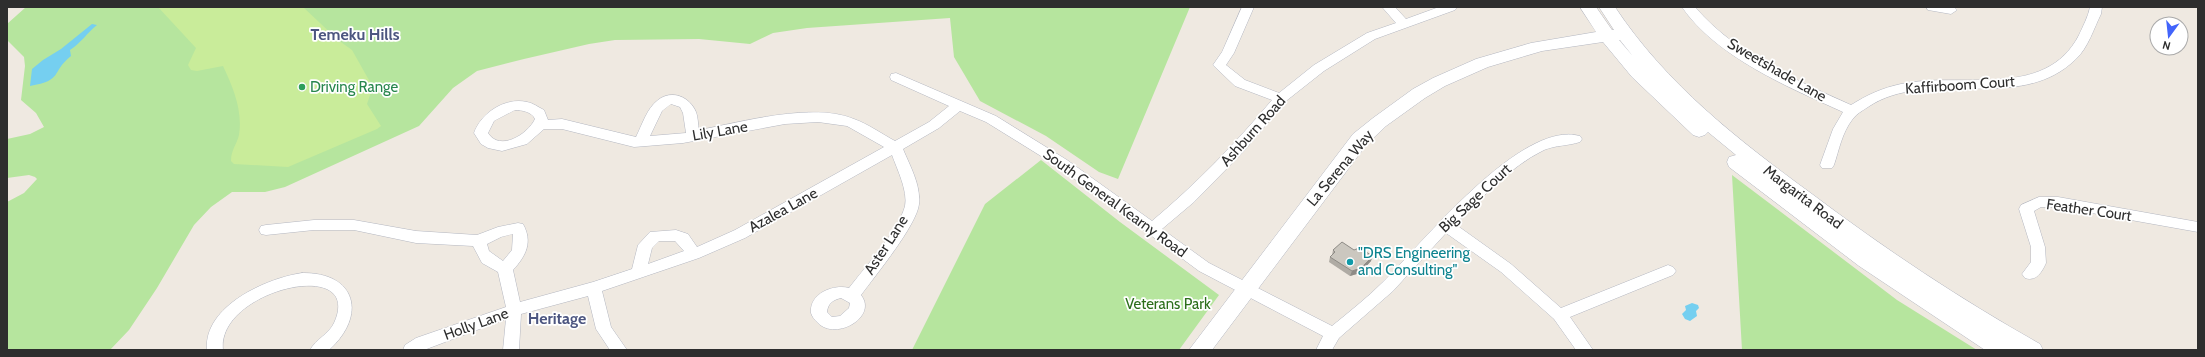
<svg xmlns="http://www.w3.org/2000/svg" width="2205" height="357" viewBox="0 0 2205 357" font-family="Cabin,sans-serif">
<rect width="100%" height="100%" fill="#efe9e1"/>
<!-- green -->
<g fill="#b6e59e">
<polygon points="26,7 1190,7 1118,179 1099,172 1046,136 980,101 954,57 950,18 807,28 773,33 750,44 699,39 615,40 589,44 524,59 477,71 453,88 419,126 285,187 265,192 232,192 211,207 194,225 157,288 129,330 110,350 7,350 7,202 24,193 37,179 35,177 29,175 7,178 7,139 30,134 44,127 36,113 21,100 25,66 24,57 7,40 7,24"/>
<polygon points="1041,160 1120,222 1219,295 1179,350 912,350 985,204"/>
<polygon points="1732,175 1897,300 1977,350 1742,350"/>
</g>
<!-- pitch -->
<path fill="#c9ec9a" d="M158 7H303L338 40 352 50 370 82V95L367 104 381 126 377 129 288 167 234 164 231 161C231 150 237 144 239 135 243 111 233 87 223 66L197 71 191 70 188 65 196 48Z"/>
<!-- water -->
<g fill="#75cff0">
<path d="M92 24 97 25C87 33 81 43 70 50L71 56C50 73 64 80 30 86L32 69 43 60 61 49Z"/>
<polygon points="1692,303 1698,305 1699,308 1696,311 1697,316 1690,321 1685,319 1682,314 1686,310 1685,306"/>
</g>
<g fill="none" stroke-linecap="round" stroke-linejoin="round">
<!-- street casing -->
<g stroke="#b4b7c1" stroke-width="1">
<g id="street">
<path d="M1242 7H1254L1234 53 1226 65 1245 80 1279 93 1314 65 1367 33 1396 23 1382 7H1395L1406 19 1439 7H1457L1455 10 1375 39 1324 71 1286 101 1244 151 1194 202 1162 229 1209 263 1332 326C1349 312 1367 298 1383 282 1421 245 1521 119 1580 136L1582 139 1580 142C1568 146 1556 145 1544 150 1509 167 1483 198 1455 224L1511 264 1561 308 1668 265 1673 267 1676 271 1673 275 1570 317 1593 350H1576L1554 319 1501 272 1446 233 1393 291 1339 338 1332 350H1316L1323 336 1199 271 1057 166 986 122 960 111 939 128 903 149C910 166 921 185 919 204 917 225 875 276 861 295 878 317 836 341 818 323 815 320 812 317 811 313 809 293 834 284 849 288 865 267 899 230 905 206 908 191 897 169 892 155L745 238 699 258 602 291 611 327 627 350H610L596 329 588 296 521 314 519 350H503L506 319 424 350H403L405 345 416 338 506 307 498 272 482 263 473 246 416 243 354 230H314L266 235 261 234 259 230 261 226 266 225 314 220H354L416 231 477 235 498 227 518 223 523 224C533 242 526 256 513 270L520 302 593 282 632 269 638 245 650 232 676 230 688 234 697 247 735 230 884 147 847 126 818 122 785 124 683 143 634 147 562 129H544L527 144 502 151 488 148 481 144 474 133C481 113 505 97 527 102 533 103 538 107 544 110L548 120 562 119 636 137C642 125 647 108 658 100 672 89 690 97 696 112 698 117 698 125 699 130 742 122 813 102 854 119 868 124 882 134 895 141L929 122 949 106 891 80 890 77 891 74 896 73 996 116 1067 160 1152 221C1196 184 1235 144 1272 100L1235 86 1213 65 1222 52ZM671 104 680 107 683 113 686 133 650 136 662 111ZM515 110C522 110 532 112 535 119 528 134 500 152 488 133L494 121ZM513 234 512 250 503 261 489 251 487 244 501 237ZM659 241H675L684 251 648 264 652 248ZM841 298 850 303 849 308 840 316 832 317 827 312C828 303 833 300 841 298Z"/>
<path d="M1682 7H1695C1735 54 1796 80 1851 105 1867 95 1882 88 1901 84 1959 71 2045 101 2079 35 2083 26 2088 17 2090 7H2102L2101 14C2094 28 2088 48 2076 59 2019 115 1929 66 1868 107 1862 111 1856 114 1852 120 1842 133 1839 150 1834 165L1832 168H1822L1820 165 1833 129 1843 112C1790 88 1716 57 1682 7Z"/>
<polygon points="1926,7 1954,7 1957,10 1951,14 1928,10"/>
<path d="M2039 197H2058L2198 222V232L2058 207H2041L2034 211 2045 247 2046 263C2042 272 2036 282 2025 278L2022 274 2031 262V247L2019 209 2021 205Z"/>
<path d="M302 273C357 272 367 316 329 350H310C316 339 329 334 334 323 365 255 216 290 223 350H207C203 306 267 278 302 273Z"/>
</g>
</g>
<!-- secondary casing -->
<g stroke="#b4b7c1" stroke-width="1">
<path id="secondary" d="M1580 7H1596L1612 30H1614L1599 7H1615C1666 84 1738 140 1812 194 1885 249 1960 299 2040 344L2043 350H1985L1859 266 1729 167 1727 162 1729 157 1736 155 1708 132 1705 135 1699 137 1693 135 1632 77 1603 42 1542 51 1488 67 1445 86 1425 98 1386 126 1367 144 1212 350H1189L1353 134 1373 118 1413 89 1433 78 1476 59 1531 43 1596 32ZM1619 40H1620L1632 55 1631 54Z"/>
</g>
<!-- street -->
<use href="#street" fill="#fff" fill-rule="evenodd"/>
<!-- secondary -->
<use href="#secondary" fill="#fff" fill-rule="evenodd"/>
</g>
<!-- wall -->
<polygon fill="#afaba4" points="1333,250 1371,261 1360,273 1350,276 1329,262 1330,257 1332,255"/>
<!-- shaded-wall -->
<polygon fill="#8e8b86" points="1373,256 1371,261 1360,273 1350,276 1352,271"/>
<!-- building -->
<polygon fill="#cbc7bf" stroke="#8e8b86" points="1342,242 1354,250 1359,248 1373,256 1361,268 1352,271 1330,257 1335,252 1333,250"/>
<!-- markers -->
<circle fill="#2e9e5b" stroke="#fff" stroke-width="1.5" cx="302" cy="87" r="4"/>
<circle fill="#0f9aa8" stroke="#fff" stroke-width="1.5" cx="1350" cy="262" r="4"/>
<g text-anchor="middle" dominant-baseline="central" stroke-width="3.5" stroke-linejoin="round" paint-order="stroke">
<!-- street labels -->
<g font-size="15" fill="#2e2e2e" stroke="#fff">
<text transform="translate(1777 70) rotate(30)">Sweetshade Lane</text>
<text transform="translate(1960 85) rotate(-4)">Kaffirboom Court</text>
<text transform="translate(720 131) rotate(-10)">Lily Lane</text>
<text transform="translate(1253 131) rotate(-48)">Ashburn Road</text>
<text transform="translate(1340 168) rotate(-50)">La Serena Way</text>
<text transform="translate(1803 197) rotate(37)">Margarita Road</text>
<text transform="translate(1475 198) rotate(-43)">Big Sage Court</text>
<text transform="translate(1115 203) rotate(36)">South General Kearny Road</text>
<text transform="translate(783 210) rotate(-29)">Azalea Lane</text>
<text transform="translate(2089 210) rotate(8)">Feather Court</text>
<text transform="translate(886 245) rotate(-57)">Aster Lane</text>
<text transform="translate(476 324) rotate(-20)">Holly Lane</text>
</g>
<!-- leisure labels -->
<g font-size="15" fill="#27864d" stroke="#fff" text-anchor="start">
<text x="310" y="87">Driving Range</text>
</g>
<!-- culture labels -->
<g font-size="15" fill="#0d838f" stroke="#fff" text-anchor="start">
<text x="1358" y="253">"DRS Engineering<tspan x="1358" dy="17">and Consulting"</tspan></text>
</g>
<!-- park labels -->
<g font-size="15" fill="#2c6e1b" stroke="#fff">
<text x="1168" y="304">Veterans Park</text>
</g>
<!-- neighbourhood labels -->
<g font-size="16" font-weight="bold" fill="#4d5680" stroke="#fff">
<text x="355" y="34">Temeku Hills</text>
<text x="557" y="318">Heritage</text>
</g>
</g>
<!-- border -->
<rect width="2205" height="357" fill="none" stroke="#2e2e2e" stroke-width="16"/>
<!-- north arrow -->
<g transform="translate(2169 36) rotate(195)"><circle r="19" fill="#ffffff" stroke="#ababab"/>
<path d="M0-3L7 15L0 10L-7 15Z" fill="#4264fb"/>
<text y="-6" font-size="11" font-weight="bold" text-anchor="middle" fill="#2e2e2e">N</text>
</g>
</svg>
